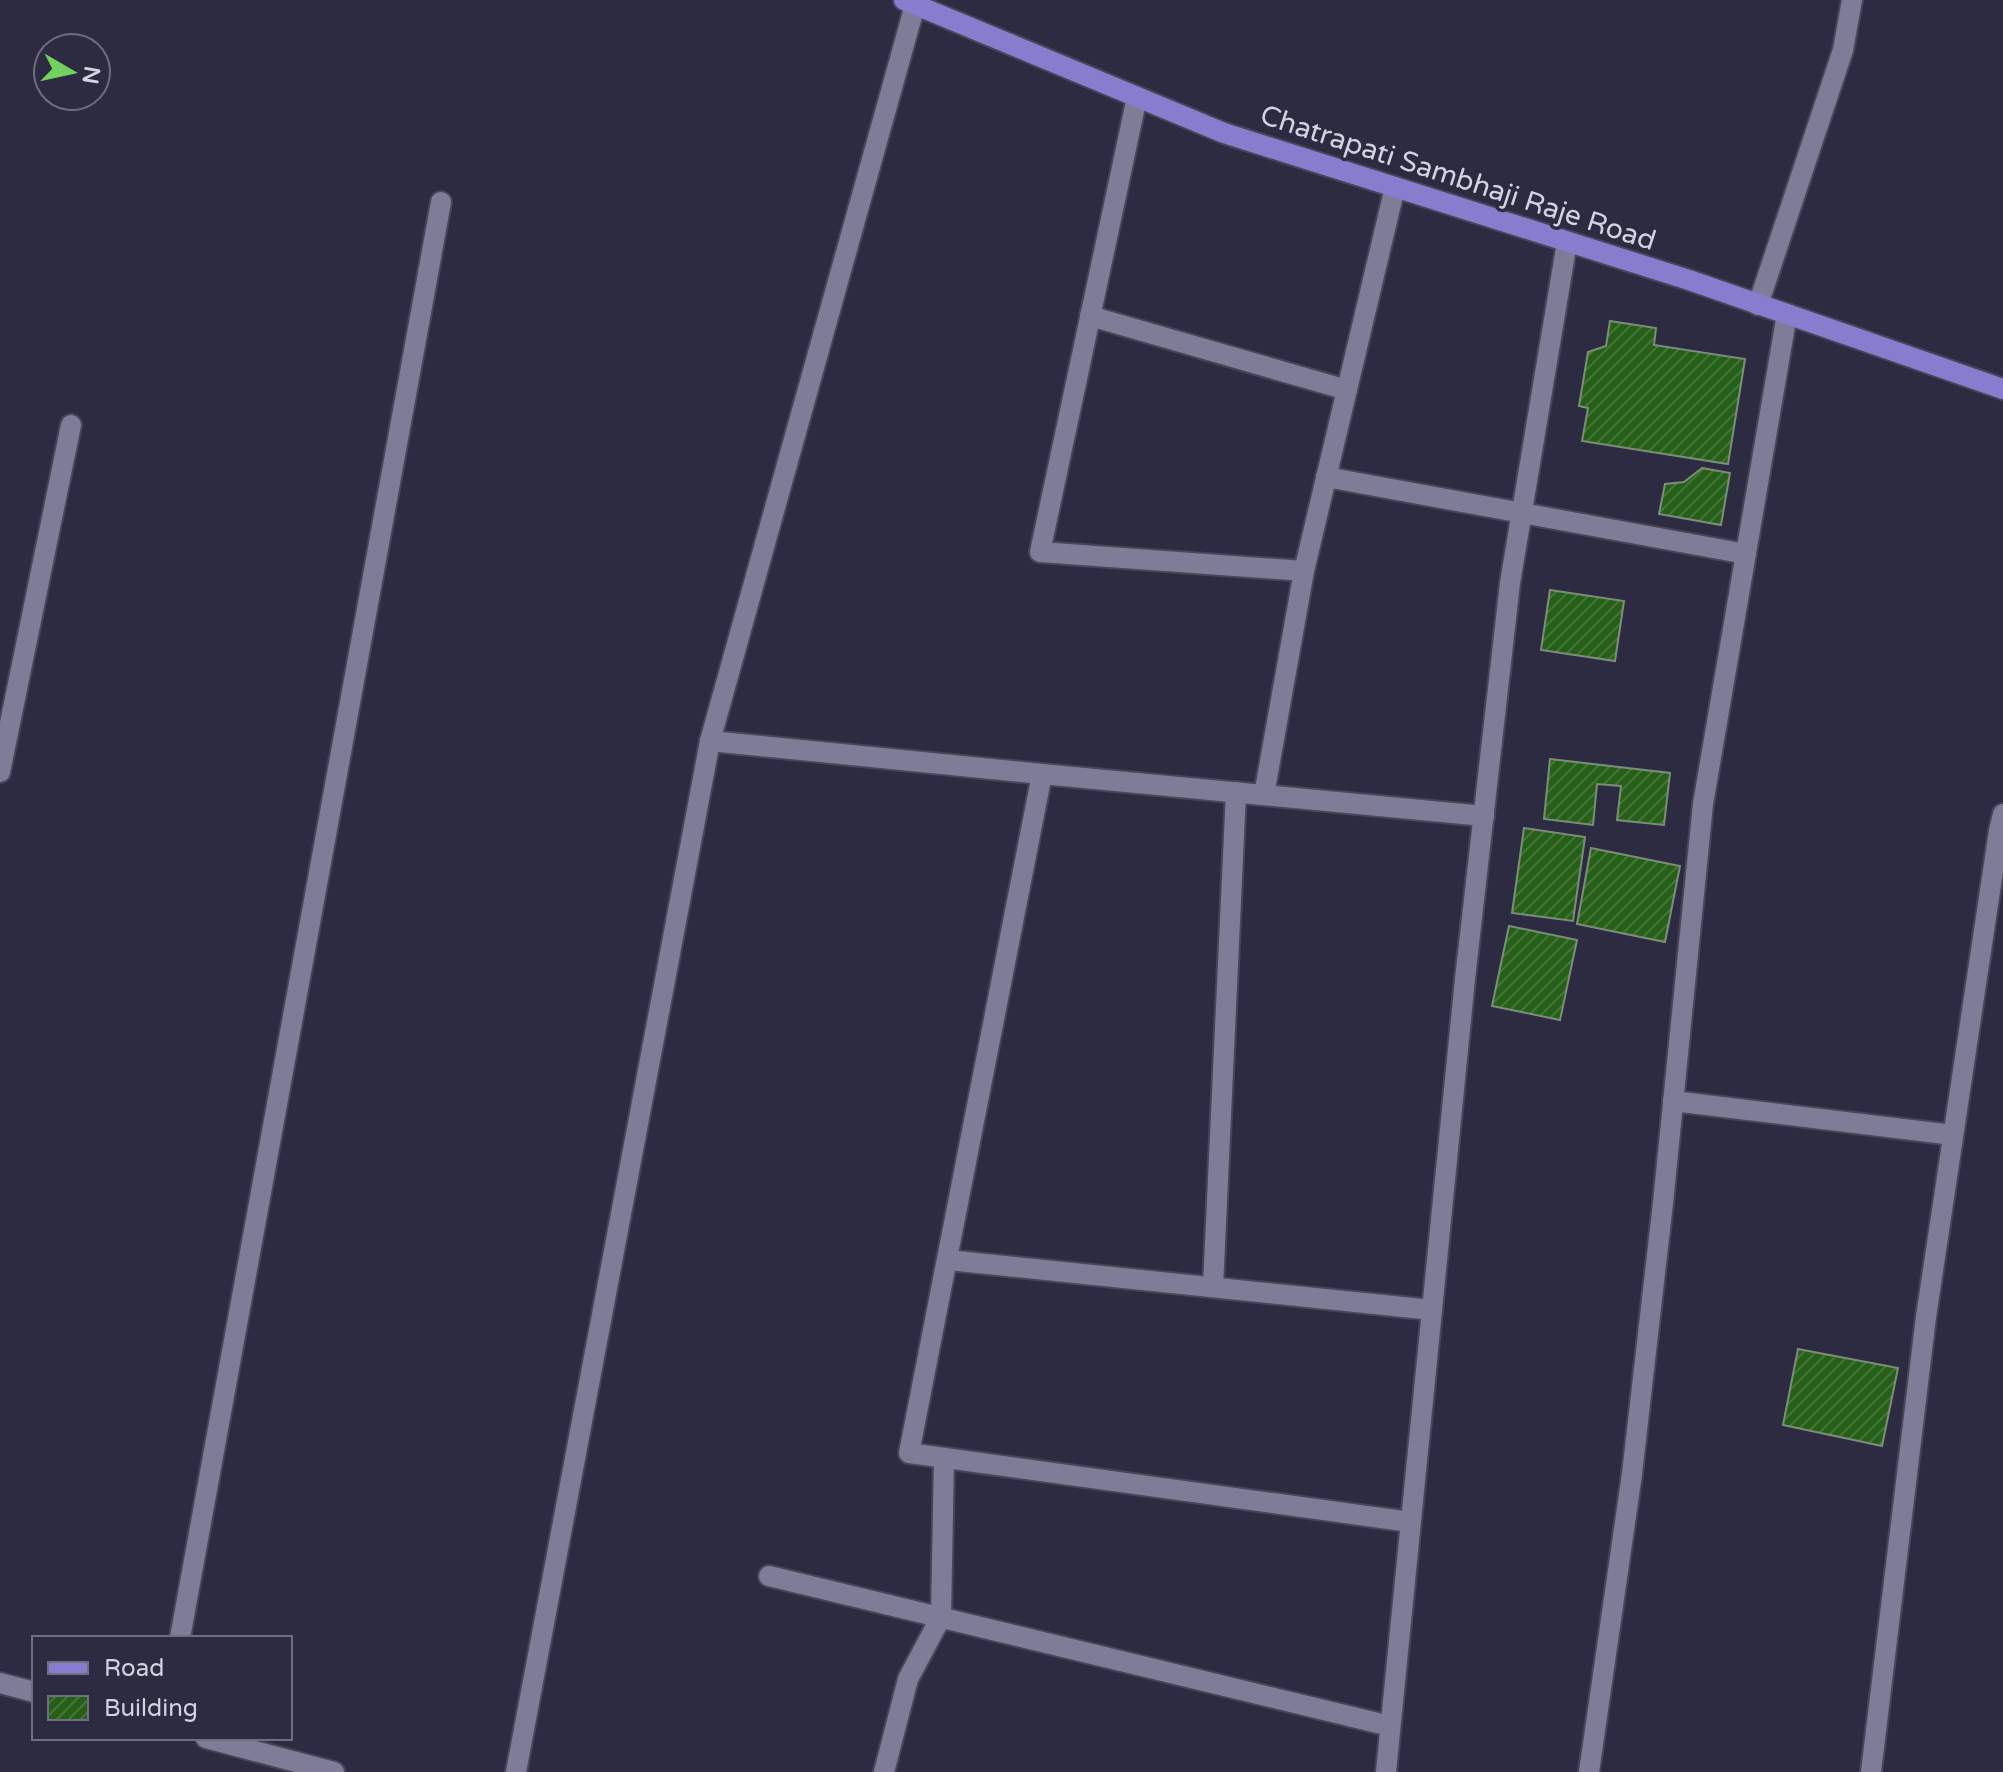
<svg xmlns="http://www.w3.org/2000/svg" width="2003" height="1772" viewBox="0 0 2003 1772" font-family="'Varela Round',sans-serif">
<defs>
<pattern id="building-hatch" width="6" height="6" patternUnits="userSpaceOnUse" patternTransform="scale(2)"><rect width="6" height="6" fill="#265f18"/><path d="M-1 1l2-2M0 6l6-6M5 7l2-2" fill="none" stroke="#457539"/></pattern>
</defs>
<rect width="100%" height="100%" fill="#2d2b41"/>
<!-- building -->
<g fill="url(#building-hatch)" stroke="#7c8e78" stroke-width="2">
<polygon points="1610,321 1656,328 1654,345 1745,359 1728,464 1582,441 1588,408 1579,406 1588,352 1606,346"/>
<polygon points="1702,468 1730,473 1721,525 1659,514 1665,484 1684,482"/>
<polygon points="1550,590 1624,601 1615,661 1541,650"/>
<polygon points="1550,759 1670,773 1664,825 1617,820 1621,786 1597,784 1593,825 1544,819"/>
<polygon points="1524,828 1585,837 1573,921 1512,913"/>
<polygon points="1591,848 1680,866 1665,942 1577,924"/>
<polygon points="1509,926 1577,940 1560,1020 1492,1006"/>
<polygon points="1798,1349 1898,1368 1882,1446 1783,1425"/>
</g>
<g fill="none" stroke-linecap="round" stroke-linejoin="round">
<!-- minor casing -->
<g stroke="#474557" stroke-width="24">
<g id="minor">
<polyline points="1137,97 1040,552 1304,571 1395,187"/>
<polyline points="1758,305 1843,50 1852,0"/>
<polyline points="1090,316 1347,390"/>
<polyline points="1326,477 1746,554"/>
<polyline points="710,741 1042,774"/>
<polyline points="0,772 71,425"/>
<polyline points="1264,795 1304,571"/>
<polyline points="1673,1101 1953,1135"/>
<polyline points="948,1260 1432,1310"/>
<polyline points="1213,1287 1236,792"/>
<polyline points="1410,1522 909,1453 1042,774 1484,816"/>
<polyline points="769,1576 1390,1726"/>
<polyline points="180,1638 441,202"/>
<polyline points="0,1683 34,1692"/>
<polyline points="206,1738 334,1772"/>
<polyline points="516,1772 710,741 915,5"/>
<polyline points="884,1772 908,1679 941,1617 944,1458"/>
<polyline points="1386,1772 1465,979 1510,583 1567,242"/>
<polyline points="1589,1772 1632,1474 1663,1203 1703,804 1787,314"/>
<polyline points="1871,1772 1926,1317 1999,831 2003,814"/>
</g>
</g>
<!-- major casing -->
<g stroke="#474557" stroke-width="24">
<polyline id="major" points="904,0 1224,133 1689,280 2003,389"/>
</g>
<!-- minor -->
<use href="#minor" stroke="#7e7d97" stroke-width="20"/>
<!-- major -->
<use href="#major" stroke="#887ccf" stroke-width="20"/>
</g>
<g text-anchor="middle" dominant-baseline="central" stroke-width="7" stroke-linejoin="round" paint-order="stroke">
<!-- street labels -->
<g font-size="28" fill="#d3d3e1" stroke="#2d2b41">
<text transform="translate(1458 178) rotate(18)">Chatrapati Sambhaji Raje Road</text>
</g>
</g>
<!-- legend -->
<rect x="32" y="1636" width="260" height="104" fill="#2d2b41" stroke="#6f6e81" stroke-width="2"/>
<rect x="48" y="1662" width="40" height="12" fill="#887ccf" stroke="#6f6e81" stroke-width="2"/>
<text x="104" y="1676" font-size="24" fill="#d3d3e1">Road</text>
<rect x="48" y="1696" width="40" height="24" fill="url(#building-hatch)" stroke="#6f6e81" stroke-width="2"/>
<text x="104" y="1716" font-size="24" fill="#d3d3e1">Building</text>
<!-- north arrow -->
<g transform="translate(72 72) rotate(99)"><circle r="38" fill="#2d2b41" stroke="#6f6e81" stroke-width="2"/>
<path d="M0-6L14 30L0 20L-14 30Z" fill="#72d25d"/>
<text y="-12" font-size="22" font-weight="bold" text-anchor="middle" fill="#d3d3e1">N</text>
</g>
</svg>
